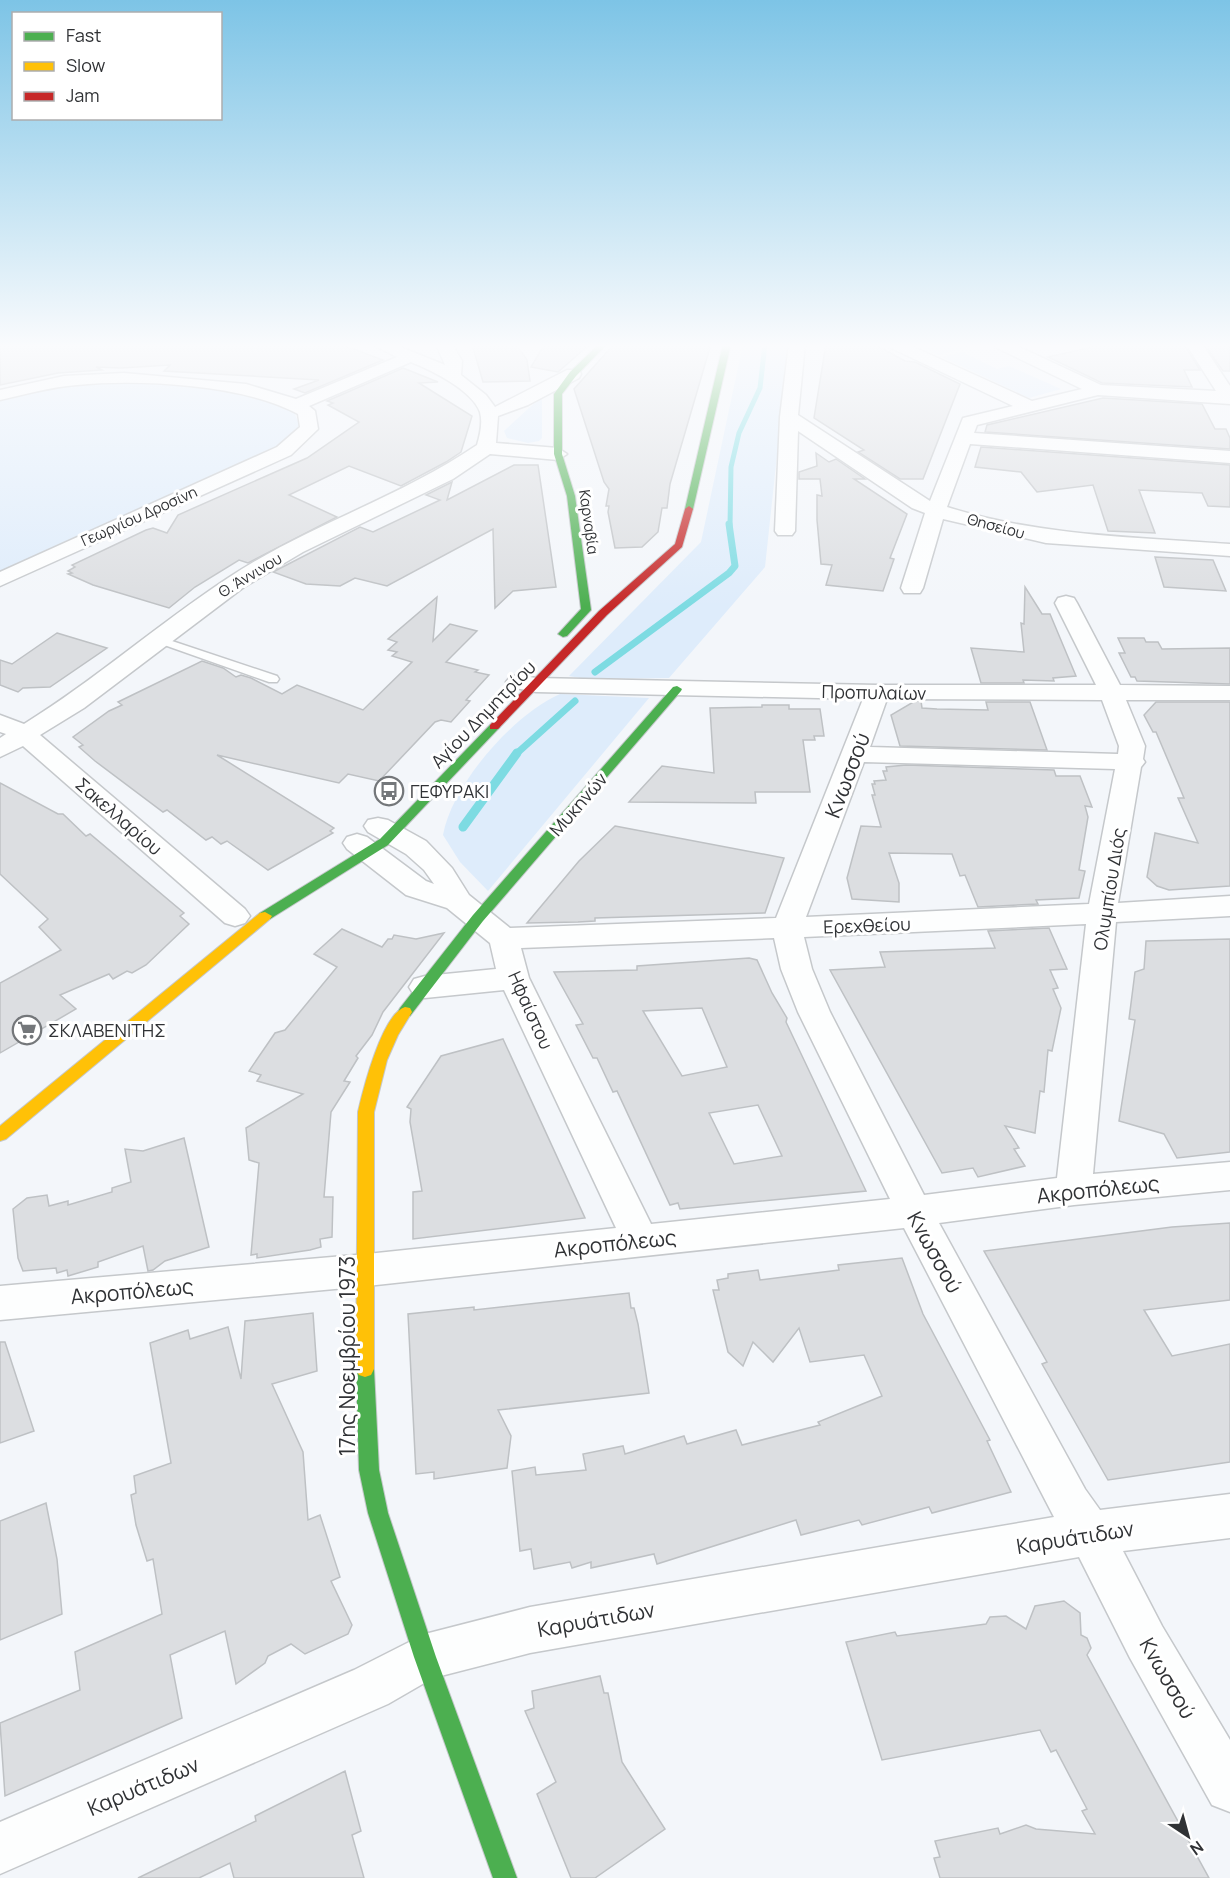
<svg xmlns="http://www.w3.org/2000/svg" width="1230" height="1878" viewBox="0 0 1230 1878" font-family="Manrope,sans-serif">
<rect width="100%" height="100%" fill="#f3f6fa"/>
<!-- green -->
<g fill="#deecfb">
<polygon points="743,344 789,344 765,567 669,678 585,679 569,676 701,542"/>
<polygon points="915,344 961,344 969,347 939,355"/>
<polygon points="962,352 997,369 1009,366 1061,389 1029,398 942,357"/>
<polygon points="160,382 256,395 294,412 299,424 295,436 285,444 0,571 0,398 69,383"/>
<polygon points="542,396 542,438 539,441 528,443 507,438 504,431"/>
<path d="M560 694 649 698 488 891 460 862 443 835C452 784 514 714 560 694Z"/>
</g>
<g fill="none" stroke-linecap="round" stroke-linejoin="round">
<!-- stream-far2 -->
<polyline stroke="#7ddbe2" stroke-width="5" points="730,526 731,467 739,433 760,388 765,344"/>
<!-- stream-far1 -->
<g stroke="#7ddbe2" stroke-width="7">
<polyline points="595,672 729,573 735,566 729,524"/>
<polyline points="515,755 575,701"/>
</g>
<!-- stream -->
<polyline stroke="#7ddbe2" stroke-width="9" points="463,827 517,753"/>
</g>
<!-- building -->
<g fill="#dcdee1" stroke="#bec1c4" stroke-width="1.5" fill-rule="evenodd">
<polygon points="0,344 324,344 351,348 383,360 305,393 294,389 319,380 164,371 170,365 121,368 96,367 102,370 58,373 0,385"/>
<polygon points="472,344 516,344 527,360 530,381 483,382"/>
<polygon points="547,344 590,344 558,372 531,367 544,345"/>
<polygon points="614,344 711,344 670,484 667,508 662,508 658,532 642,547 615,548 608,512 609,506 606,506 609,489 604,482 574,389"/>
<polygon points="826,344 874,344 905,361 915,362 960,384 923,479 900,479 858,452 864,450 814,418"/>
<polygon points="1106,344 1184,344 1200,370 1184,370 1192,387 1102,383 1048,357"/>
<polygon points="1204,344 1230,344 1230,371 1223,371"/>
<polygon points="403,368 438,382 419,383 472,416 461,452 446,462 401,486 349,466 289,495 337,517 248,563 239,560 195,587 169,608 93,585 68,574 72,573 68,571 75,567 72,565 146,530 153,528 167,533 178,515 307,458 359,422 328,405 333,403 327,401"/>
<polygon points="1103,398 1202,404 1215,429 1226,429 1230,438 1230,449 985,432 987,425"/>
<polygon points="981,447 1230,465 1230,507 1208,506 1202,493 1139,490 1155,533 1108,531 1093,485 1037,492 1021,472 975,467"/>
<polygon points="816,453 829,462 836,459 865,479 854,479 907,514 890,558 894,559 883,591 826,585 832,565 821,564 817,520 817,495 822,496 820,479 799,479 799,472 817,466"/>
<polygon points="514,465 538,465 556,587 513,591 495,608 493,529 387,586 355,578 340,586 306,584 273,572 360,527 373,532 440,500 426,495 452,482 447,500"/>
<polygon points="1155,557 1213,560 1226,591 1164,587"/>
<polygon points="1025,587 1042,614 1050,614 1076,676 1053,678 1054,681 1023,680 1024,683 981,683 971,648 1024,652 1021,623 1024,624"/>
<polygon points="437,597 433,641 450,624 477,631 446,662 478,670 475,672 489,675 466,700 470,701 451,722 441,720 435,722 379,781 348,774 339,783 217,755 334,828 330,831 333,833 268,870 227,841 221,844 212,837 206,840 167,810 163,812 95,761 79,747 83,745 73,737 109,711 122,705 118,702 202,661 223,668 236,677 241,675 251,678 282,694 297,685 363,710 412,662 392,656 397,652 388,650 397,642 388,639"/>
<polygon points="57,633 107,648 50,687 23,688 18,692 0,685 0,660 12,664"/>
<polygon points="1118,638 1144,638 1146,642 1158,642 1162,649 1230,648 1230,684 1137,681 1135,677 1131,677 1119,653 1125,653"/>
<polygon points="915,701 921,701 922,708 937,709 988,710 986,702 1030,702 1047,750 900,746 891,715"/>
<polygon points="1156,702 1230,702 1230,886 1169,890 1157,886 1147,877 1155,833 1198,843 1178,798 1184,798 1156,732 1153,732 1144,715"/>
<polygon points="762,705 789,705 789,709 820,709 824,736 814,736 815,740 803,740 810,792 755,792 756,803 629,802 662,766 714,773 710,708 762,707"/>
<polygon points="906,765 1054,770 1056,776 1080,776 1092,807 1085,806 1088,817 1079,870 1085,871 1079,898 1036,900 1038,904 978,907 965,875 960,876 952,854 889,853 899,883 899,902 852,899 847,878 861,826 881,827 872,795 875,795 872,784 875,784 874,781 886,780 883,771 887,771 886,767"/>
<polygon points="0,783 58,814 63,814 86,836 90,834 184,913 180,916 189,924 146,965 132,973 127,971 113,979 109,974 60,995 76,1009 0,1053 0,983 61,950 39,927 48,919 0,874"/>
<polygon points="615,826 784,858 765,913 595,918 595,921 578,922 527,923 579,861"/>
<polygon points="1049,928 1067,969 1050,970 1058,988 1053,989 1061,1008 1052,1051 1048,1050 1044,1092 1040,1091 1035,1133 1005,1126 1019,1148 1014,1149 1025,1166 978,1177 973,1168 942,1173 830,970 885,967 880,952 995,948 988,931"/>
<polygon points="342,929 382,947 388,939 392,939 394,935 416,939 444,933 383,1012 372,1035 356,1056 358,1058 344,1081 350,1082 331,1112 324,1197 333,1197 332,1237 320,1239 321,1247 310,1250 257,1258 257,1254 251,1255 259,1163 249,1160 246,1128 303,1094 257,1081 261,1075 249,1071 275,1033 285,1030 337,967 314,954"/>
<polygon points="1230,939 1230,1152 1177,1158 1164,1134 1119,1121 1135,1020 1129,1019 1135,972 1144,969 1146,941"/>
<path d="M749 958 757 960 772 993 787 1018 786 1022 866 1191 680 1209 678 1203 670 1205 617 1091 613 1092 597 1058H593L576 1025 583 1024 554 972 637 970V966ZM702 1008 727 1067 682 1076 643 1011ZM758 1105 782 1156 734 1164 709 1113Z"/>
<polygon points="503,1039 585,1218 413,1239 413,1192 422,1191 410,1122 411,1109 407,1107 441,1056"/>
<polygon points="184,1138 209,1247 165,1261 153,1270 148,1271 143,1246 98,1262 98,1267 68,1276 67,1270 57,1273 56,1268 23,1271 18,1258 13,1209 27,1198 47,1195 49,1206 68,1201 68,1205 112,1192 112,1188 131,1182 125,1149 143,1151"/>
<polygon points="1230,1223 1230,1300 1144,1310 1172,1356 1230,1344 1230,1462 1108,1480 1042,1364 1047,1362 984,1251 1172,1227"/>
<polygon points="902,1258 923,1314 990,1440 987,1441 1011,1492 932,1513 929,1507 862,1525 859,1520 801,1535 796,1520 657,1564 654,1554 591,1568 591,1562 572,1568 570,1562 534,1569 531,1549 520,1551 512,1471 535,1467 536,1475 586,1470 583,1454 623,1446 625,1454 684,1436 687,1444 736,1430 742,1445 820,1425 818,1422 882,1396 864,1355 810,1362 799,1328 773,1362 753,1342 743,1366 728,1352 713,1290 719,1290 717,1280 728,1278 728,1274 758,1270 760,1280 839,1270 838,1265"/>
<polygon points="629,1293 631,1308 634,1308 638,1324 649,1393 498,1410 511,1436 507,1468 434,1479 434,1472 416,1474 408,1314 474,1307 474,1310"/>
<polygon points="313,1313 317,1371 272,1384 303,1452 308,1520 320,1515 340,1577 331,1581 352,1625 348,1634 305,1654 291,1644 268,1656 265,1663 236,1684 225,1631 170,1655 182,1718 5,1796 0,1723 80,1690 75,1652 162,1614 153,1559 147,1561 136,1525 131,1495 136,1493 134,1476 171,1463 150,1343 188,1330 190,1339 228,1327 241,1379 245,1321"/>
<polygon points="0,1342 5,1342 34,1431 0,1443"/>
<polygon points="46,1503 57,1559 62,1614 0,1640 0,1521"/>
<polygon points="1064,1601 1080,1613 1081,1635 1087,1638 1091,1648 1087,1655 1209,1878 940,1878 934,1858 940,1857 935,1841 998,1828 1000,1834 1026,1825 1036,1829 1095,1834 1082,1811 1087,1809 1056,1750 1051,1752 1040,1730 882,1760 846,1642 895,1632 897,1636 986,1624 990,1617 1006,1616 1026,1629 1035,1606"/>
<polygon points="600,1676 604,1693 608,1693 622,1762 665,1829 595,1878 571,1878 537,1794 556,1782 525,1711 534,1708 532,1691"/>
<polygon points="345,1771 361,1831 352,1835 364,1878 234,1878 230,1863 199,1878 138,1878 256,1821 255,1816"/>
</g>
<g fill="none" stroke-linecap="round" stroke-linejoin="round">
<!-- lane casing -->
<g stroke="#c5c8cb" stroke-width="3">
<polygon id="lane" points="157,636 277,676 279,679 277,682 269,682 153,641 153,637"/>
</g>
<!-- street casing -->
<g stroke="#c5c8cb" stroke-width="3">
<g id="street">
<path d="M371 344H393L445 365 436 344H452L462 361 461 375 486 395 495 407 567 370H579L581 374 579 378 528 405 498 416 496 443 558 448 567 454 558 460 490 454 453 479 303 552 244 587 84 708 40 735 245 909 250 916 245 923 235 926 225 923 23 746 0 757V738L6 734 0 732V715L24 724C95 680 158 624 228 578 306 526 399 498 477 445 480 435 483 423 480 412 472 390 431 370 411 362L309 406 315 411 318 429 291 455 0 586V572L277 447 300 427 298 414C244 384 138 379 77 385 51 387 26 394 0 400V390L64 376 124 373 246 384 296 399 397 357Z"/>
<path d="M789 344H805L798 415 930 501 963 418 1013 406 889 347 887 344H907L1032 401 1082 389 995 347 993 344H1013L1101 385 1216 391 1186 344H1202L1230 386V404L1098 395 977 425 974 433 1230 451V463L970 444 947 507C1039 536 1135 537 1230 544V556L1046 543 943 519 923 588 920 593H904L901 588 925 513 912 508 798 431 795 531 792 535H778L775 531 780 417Z"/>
<path d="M1066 596 1074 598 1077 603 1120 685 1230 686V700H1126L1145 746 1143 759 1145 762 1141 767 1118 903 1230 896V916L1116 922 1093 1174 1230 1162V1190L1074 1205 939 1223 1085 1489 1100 1510 1230 1494V1538L1123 1551 1162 1626 1230 1740V1812L1212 1805 1130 1658 1079 1557 530 1653 433 1678 388 1704 0 1874V1822L354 1670 425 1634 530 1607 1054 1517 904 1228 367 1286 0 1320V1286L367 1254 616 1228 504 990 425 998 414 995 409 987 414 979 425 976 496 969 490 943 447 908 406 895 347 849 343 843 347 837 357 834 367 837 426 881 434 884 424 870 406 854 368 832 364 826 368 820 378 818 388 820 426 841 452 868 469 895 510 928 776 918 863 699 536 692 510 687 506 682 510 677 518 675 536 678 878 685H1096L1055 603 1058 598ZM887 699 1102 700 1119 746 1118 754 870 747ZM864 762 1115 769 1089 904 806 917ZM1086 924 1057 1178 924 1195 830 1012 812 969 804 937ZM774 938 781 969 798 1012 890 1199 651 1224 529 978 521 948Z"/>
</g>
</g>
<!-- fast casing -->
<g stroke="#c5c8cb" stroke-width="2">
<g id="fast">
<polygon points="599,344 607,344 576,376 562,394 562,454 575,496 591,610 567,636 563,637 558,634 581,609 567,496 554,454 554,394 570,372"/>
<polygon points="723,344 731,344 693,509 689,512 685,509"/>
<polygon points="677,686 682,689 681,691 483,921 410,1016 400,1016 398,1012 400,1008 473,915 673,687"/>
<polygon points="494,724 500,727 498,729 388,845 270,919 260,919 258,916 260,913 380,839 490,725"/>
<polygon points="365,1361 371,1363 374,1369 379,1470 388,1513 436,1657 517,1878 493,1878 414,1657 368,1513 359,1470 356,1369 359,1363"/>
</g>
</g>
<!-- slow casing -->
<g stroke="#c5c8cb" stroke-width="2">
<g id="slow">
<polygon points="265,912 272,916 270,919 6,1139 0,1141 0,1126 260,913"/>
<path d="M405 1007 410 1008 412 1012 398 1035 387 1060 374 1112V1369L371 1375 365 1377 359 1375 356 1369 358 1112C363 1090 382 1014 405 1007Z"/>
</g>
</g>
<!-- jam casing -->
<g stroke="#c5c8cb" stroke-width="2">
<polygon id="jam" points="689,506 693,509 682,547 607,615 498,729 490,729 490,725 599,611 675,544 685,509"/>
</g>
<!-- lane -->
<use href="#lane" fill="#fdfefe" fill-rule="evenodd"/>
<!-- street -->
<use href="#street" fill="#fdfefe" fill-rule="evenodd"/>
<!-- fast -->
<use href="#fast" fill="#4caf50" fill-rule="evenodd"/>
<!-- slow -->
<use href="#slow" fill="#ffc107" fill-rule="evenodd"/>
<!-- jam -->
<use href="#jam" fill="#c62828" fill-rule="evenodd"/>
</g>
<!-- sky -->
<linearGradient id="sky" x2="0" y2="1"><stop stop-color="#7dc4e6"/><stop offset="0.57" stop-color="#fafbfd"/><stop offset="1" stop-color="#fafbfd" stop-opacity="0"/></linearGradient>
<rect width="1230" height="607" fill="url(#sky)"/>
<!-- icons -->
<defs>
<g id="bus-ring" transform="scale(1.5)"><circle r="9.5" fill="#fff" stroke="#74777a" stroke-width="1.5"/><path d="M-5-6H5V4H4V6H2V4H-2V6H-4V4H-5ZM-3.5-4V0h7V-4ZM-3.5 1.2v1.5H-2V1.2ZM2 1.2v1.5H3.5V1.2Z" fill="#74777a"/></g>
<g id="supermarket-ring" transform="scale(1.5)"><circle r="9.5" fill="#fff" stroke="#74777a" stroke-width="1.5"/><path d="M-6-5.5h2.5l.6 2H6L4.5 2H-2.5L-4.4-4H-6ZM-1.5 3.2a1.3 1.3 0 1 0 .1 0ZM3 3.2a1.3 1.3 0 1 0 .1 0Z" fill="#74777a"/></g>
</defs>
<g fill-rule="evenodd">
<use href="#bus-ring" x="389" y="791"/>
<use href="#supermarket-ring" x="27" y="1030"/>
</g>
<g text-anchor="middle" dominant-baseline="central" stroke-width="6" stroke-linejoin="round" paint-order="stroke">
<!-- far-street labels -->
<g font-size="15" fill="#303235" stroke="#fff">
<text transform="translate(139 516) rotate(-24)">Γεωργίου Δροσίνη</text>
<text transform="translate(589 522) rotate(82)">Καρναβία</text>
<text transform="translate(996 526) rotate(15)">Θησείου</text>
<text transform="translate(250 575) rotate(-31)">Θ. Άννινου</text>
</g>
<!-- street labels -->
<g font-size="18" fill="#303235" stroke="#fff">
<text transform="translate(874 692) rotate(1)">Προπυλαίων</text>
<text transform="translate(483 714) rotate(-46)">Αγίου Δημητρίου</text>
<text transform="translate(578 804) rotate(-49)">Μυκηνών</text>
<text transform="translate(119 816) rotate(41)">Σακελλαρίου</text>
<text transform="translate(1109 889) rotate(-81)">Ολυμπίου Διός</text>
<text transform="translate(867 925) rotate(-2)">Ερεχθείου</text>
<text transform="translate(531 1010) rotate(66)">Ηφαίστου</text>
</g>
<!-- poi labels -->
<g font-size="18" fill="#303235" stroke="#fff" text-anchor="start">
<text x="410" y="791">ΓΕΦΥΡΑΚΙ</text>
<text x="48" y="1030">ΣΚΛΑΒΕΝΙΤΗΣ</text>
</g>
<!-- near-street labels -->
<g font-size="21" fill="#303235" stroke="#fff">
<text transform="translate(847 775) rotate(-69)">Κνωσσού</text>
<text transform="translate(1098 1189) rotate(-6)">Ακροπόλεως</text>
<text transform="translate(615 1243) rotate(-6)">Ακροπόλεως</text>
<text transform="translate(935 1252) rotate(61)">Κνωσσού</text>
<text transform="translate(132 1291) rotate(-5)">Ακροπόλεως</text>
<text transform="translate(347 1356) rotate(-90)">17ης Νοεμβρίου 1973</text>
<text transform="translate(1075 1537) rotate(-9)">Καρυάτιδων</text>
<text transform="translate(596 1619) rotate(-10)">Καρυάτιδων</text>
<text transform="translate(1168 1678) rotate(60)">Κνωσσού</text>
<text transform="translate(143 1786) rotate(-23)">Καρυάτιδων</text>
</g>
</g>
<!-- legend -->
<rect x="12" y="12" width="210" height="108" fill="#ffffff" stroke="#acadae" stroke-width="1.5"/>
<rect x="24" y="32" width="30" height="9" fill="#4caf50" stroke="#acadae" stroke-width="1.5"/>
<text x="66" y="42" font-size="18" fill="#303235">Fast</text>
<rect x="24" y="62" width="30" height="9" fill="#ffc107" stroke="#acadae" stroke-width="1.5"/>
<text x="66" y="72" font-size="18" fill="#303235">Slow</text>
<rect x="24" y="92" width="30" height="9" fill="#c62828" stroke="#acadae" stroke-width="1.5"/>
<text x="66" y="102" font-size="18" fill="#303235">Jam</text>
<!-- north arrow -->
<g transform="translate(1188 1836) rotate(144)" stroke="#ffffff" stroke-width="4.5" paint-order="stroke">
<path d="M0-4.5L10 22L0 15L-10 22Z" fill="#303235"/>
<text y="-9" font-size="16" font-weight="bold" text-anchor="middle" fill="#303235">N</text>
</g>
</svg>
